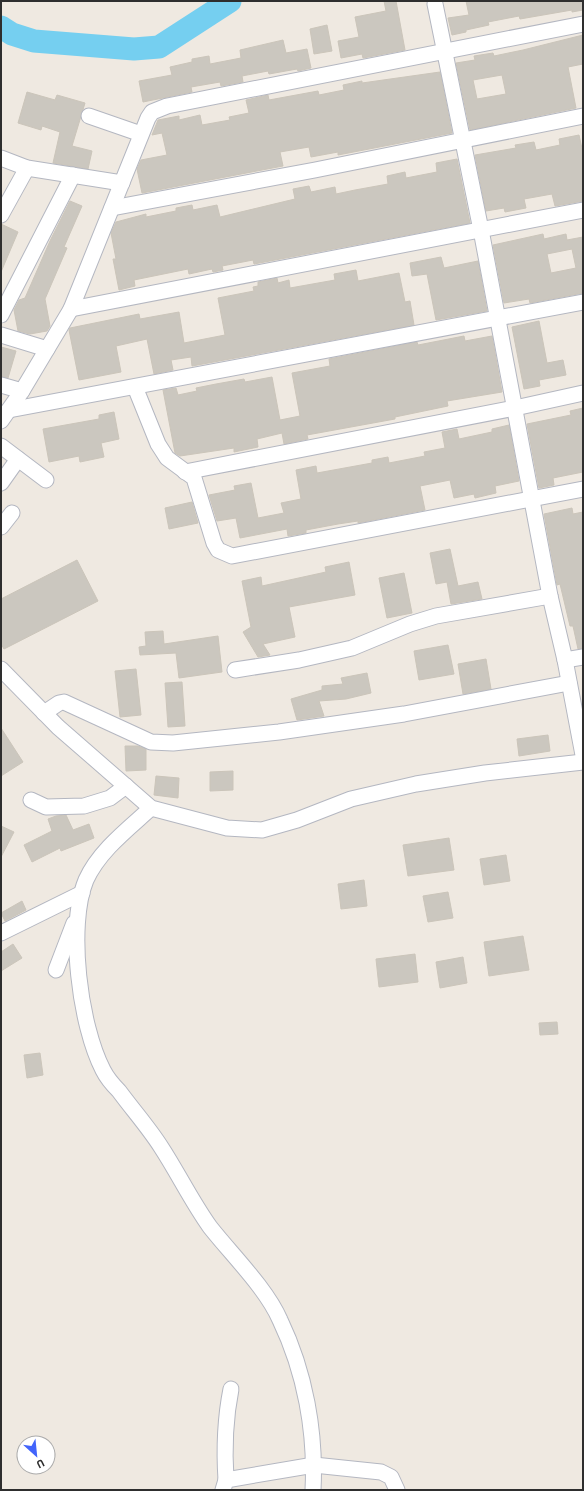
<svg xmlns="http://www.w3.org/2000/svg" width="584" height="1491" viewBox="0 0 584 1491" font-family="'Titillium Web',sans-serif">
<rect width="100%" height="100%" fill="#efe9e1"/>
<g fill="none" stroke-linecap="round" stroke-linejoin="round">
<!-- river -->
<polyline stroke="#75cff0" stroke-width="23" points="1,27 12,34 34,41 134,49 159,47 230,1"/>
</g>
<!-- building -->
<g fill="#cbc7bf" stroke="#cbc5ba" fill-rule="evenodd">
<polygon points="384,1 396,1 405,50 363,58 362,54 341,58 338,41 359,37 355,17 386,11"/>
<polygon points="466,1 583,1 583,10 572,12 572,10 520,19 519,16 488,22 489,25 466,30 466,32 452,35 448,18 469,15"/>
<polygon points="327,25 332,51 314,54 310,29"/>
<path d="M583 35V64L568 67 576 108 470 130 456 63 475 60 474 56 493 53 494 56 523 50ZM502 75 506 94 477 99 473 80Z"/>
<polygon points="283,40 286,53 307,49 311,68 298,71 297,69 269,74 268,71 242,76 243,82 221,86 220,82 191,87 192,92 143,102 139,81 172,75 170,67 192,62 192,59 209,56 210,64 241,58 240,50"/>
<polygon points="440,72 452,133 338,155 338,152 311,157 309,147 280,152 283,166 142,193 137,169 141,160 167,155 162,133 152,135 158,120 179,116 179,120 200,115 202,125 230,120 229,117 249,113 246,100 268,95 269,100 318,91 319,95 344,90 343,85 362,81 362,83"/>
<polygon points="27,92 55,100 57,95 85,103 72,146 92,151 88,169 53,163 60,132 42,126 41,130 18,123"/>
<polygon points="579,135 583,153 583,201 555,206 552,194 524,199 526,208 505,212 504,208 486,211 475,155 516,148 515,145 534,142 536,150 560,145 559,139"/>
<polygon points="457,159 470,223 254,264 253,260 222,266 223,270 213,272 212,269 189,274 188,269 134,280 135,286 119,290 113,259 116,259 111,233 116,222 146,214 146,217 176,211 176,208 192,205 193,210 217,205 220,217 295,199 293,189 309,186 311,192 335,187 336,194 355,190 388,184 387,176 405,172 406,178 437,172 436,163"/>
<polygon points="70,201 82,206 64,247 67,248 45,299 50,326 47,331 30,334 18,331 14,310 19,300 25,298 50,241"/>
<polygon points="1,224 18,232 1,272"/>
<path d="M543 234 544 239 566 234 567 240 583 237V293L530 303 529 299 504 303 493 245ZM572 249 576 268 551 273 547 254Z"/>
<polygon points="441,257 444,268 478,261 487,311 436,320 427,274 412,276 410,263"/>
<polygon points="356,270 358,281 399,273 405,302 410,301 414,325 192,366 191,357 171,360 173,370 154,374 147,339 116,346 121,372 79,380 69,330 70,328 139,314 140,319 179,312 184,343 225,335 218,298 254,291 253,287 258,286 258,282 277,278 278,283 289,280 290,288 335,280 334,274"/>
<polygon points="539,321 547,363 563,360 566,375 539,380 540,386 524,389 512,327"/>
<polygon points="464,336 465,341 492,336 502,392 447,401 448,406 395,417 395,419 307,435 308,439 284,444 282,433 257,439 258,447 234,452 234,448 180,456 175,453 163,390 176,388 178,395 197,391 196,388 216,384 244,379 245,382 272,377 280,420 300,416 292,373 330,366 329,359 417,342 418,345"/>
<polygon points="1,347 16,351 8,378 1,376"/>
<polygon points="583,408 583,472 553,478 554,485 539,488 527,424 571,415 570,411"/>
<polygon points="114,412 119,439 101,443 104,457 80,462 79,456 49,462 43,429 99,419 99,415"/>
<polygon points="509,425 519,481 495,486 496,493 475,498 474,494 454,498 450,480 420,486 425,510 358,523 358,521 338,524 306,530 306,533 288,536 287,529 240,538 236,518 217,521 209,495 235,490 234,486 251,483 258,518 284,513 281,503 301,499 296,470 316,466 317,473 372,463 372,460 388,457 389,463 425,456 424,452 445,448 442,432 457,429 459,439 492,432 492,429"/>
<polygon points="192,502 198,523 169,529 165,508"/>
<polygon points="572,508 573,514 583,512 583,648 578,649 573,626 570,626 560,584 557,585 544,514"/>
<polygon points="450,549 458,586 478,582 482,599 451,604 447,582 436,584 430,553"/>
<polygon points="77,560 98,601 4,649 1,644 1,599"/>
<polygon points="349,562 355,595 289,607 295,637 263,644 270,655 258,657 243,632 251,627 242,581 261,577 262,586 326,572 325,567"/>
<polygon points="404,573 412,613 387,618 379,578"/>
<polygon points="163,631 164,644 218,636 222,672 179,678 176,653 140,655 139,647 146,646 145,632"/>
<polygon points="448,645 454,674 419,680 414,651"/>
<polygon points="486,659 491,689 463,694 458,664"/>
<polygon points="136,669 141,715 120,717 115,671"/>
<polygon points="367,673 371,693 346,699 319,701 324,716 297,720 291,699 322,690 322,686 343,684 341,678"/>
<polygon points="182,682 185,726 168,727 165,683"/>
<polygon points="1,728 23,762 1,776"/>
<polygon points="548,735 550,751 519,756 517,739"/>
<polygon points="125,746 138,746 146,749 146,770 126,771"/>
<polygon points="233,771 233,790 210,791 210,772"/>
<polygon points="156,776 179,778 178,798 154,795"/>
<polygon points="66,815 73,830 89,824 94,838 61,851 60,848 32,862 24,845 52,831 48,819 56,816"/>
<polygon points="1,826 14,832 1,857"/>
<polygon points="449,838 454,870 408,876 403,845"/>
<polygon points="506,855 510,881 484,885 480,859"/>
<polygon points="364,880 367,906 341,909 338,884"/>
<polygon points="448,892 453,918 428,922 423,896"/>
<polygon points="22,901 26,910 5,921 1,913"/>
<polygon points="523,936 529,970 489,976 484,942"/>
<polygon points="13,944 22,958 1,971 1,952"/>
<polygon points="415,954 418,982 379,987 376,959"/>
<polygon points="463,957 467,983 440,988 436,962"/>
<polygon points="557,1022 558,1034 540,1035 539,1023"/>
<polygon points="40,1053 43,1075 27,1078 24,1055"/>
</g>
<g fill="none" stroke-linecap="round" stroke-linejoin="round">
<!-- minor casing -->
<g stroke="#b4b7c1" stroke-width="17">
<g id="minor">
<polyline points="435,4 481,230 550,596 565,660 583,755"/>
<polyline points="89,116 141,134"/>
<polyline points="1,158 27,168 122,183"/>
<polyline points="112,208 315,170 583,116"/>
<polyline points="1,215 27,168"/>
<polyline points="71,309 583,210"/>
<polyline points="1,315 73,175"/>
<polyline points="1,335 47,349"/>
<polyline points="1,385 22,391"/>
<polyline points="135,387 158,444 167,458 194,478 214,543 218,550 232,556 583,489"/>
<polyline points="9,410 583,302"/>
<polyline points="1,421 22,391 71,309 148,118 152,112 167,106 583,24"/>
<polyline points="1,446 46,480"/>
<polyline points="185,472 515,408 583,393"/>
<polyline points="1,483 18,459"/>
<polyline points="1,527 12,513"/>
<polyline points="565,660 583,657"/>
<polyline points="1,669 58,727 151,808 227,828 262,830 297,820 351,799 416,784 485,773 583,762"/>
<polyline points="235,670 299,660 352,648 410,624 436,616 550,596"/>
<polyline points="44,713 59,703 64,702 151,742 173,743 279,732 404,714 569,683"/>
<polyline points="31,800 46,807 84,806 110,798 126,786"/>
<path d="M151 808C128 829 99 851 86 880 67 926 80 1026 103 1070 107 1078 113 1085 119 1091 133 1110 149 1128 161 1147 178 1173 192 1202 210 1227 232 1255 266 1288 280 1320 305 1372 316 1432 313 1490"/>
<polyline points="1,933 82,893"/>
<polyline points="56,970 74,923"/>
<path d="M226 1480C224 1449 225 1419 231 1389"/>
<polyline points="223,1490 226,1480 314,1465 381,1472 391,1477 397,1490"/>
</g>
</g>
<!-- minor -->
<use href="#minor" stroke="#fff" stroke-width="15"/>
</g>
<!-- border -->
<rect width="584" height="1491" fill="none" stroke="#2e2e2e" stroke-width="4"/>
<!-- north arrow -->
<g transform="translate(36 1455) rotate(153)"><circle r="19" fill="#ffffff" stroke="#ababab"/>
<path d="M0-3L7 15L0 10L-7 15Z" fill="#4264fb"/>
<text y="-6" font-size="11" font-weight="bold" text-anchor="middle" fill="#2e2e2e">U</text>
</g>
</svg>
